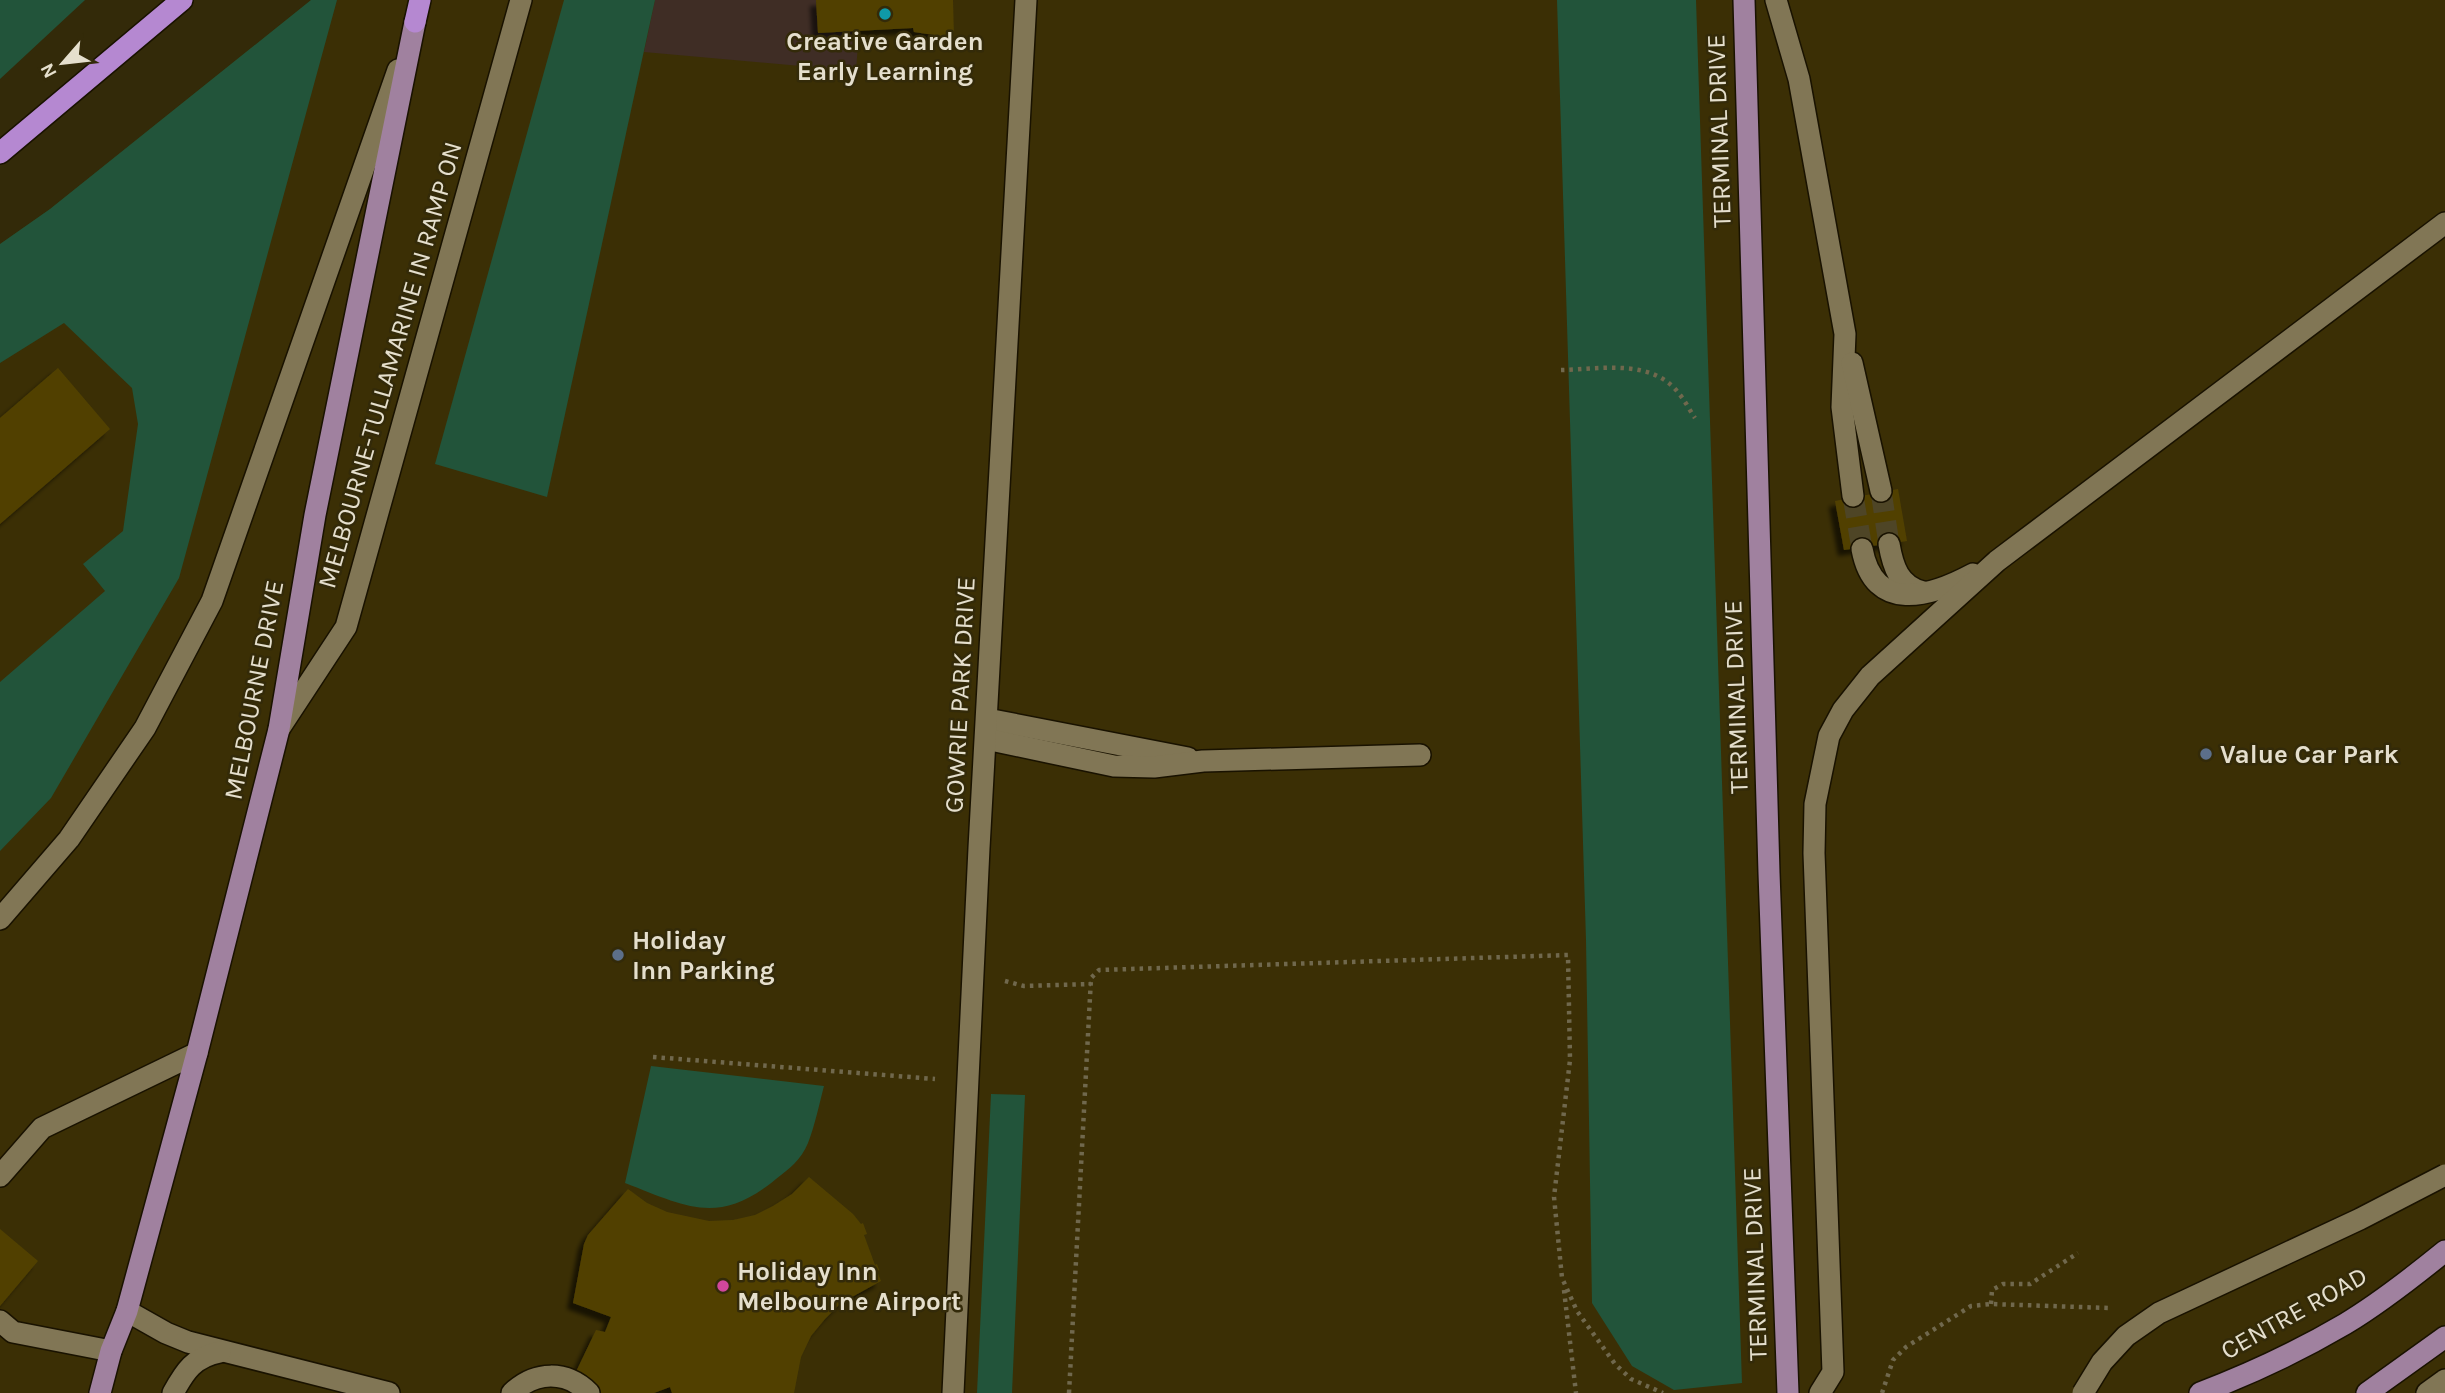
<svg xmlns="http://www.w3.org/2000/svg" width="2445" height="1393" viewBox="0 0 2445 1393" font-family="Karla,sans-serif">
<defs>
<filter id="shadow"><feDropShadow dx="-6" dy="6" stdDeviation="2" flood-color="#0009"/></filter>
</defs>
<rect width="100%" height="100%" fill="#332a09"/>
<!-- built -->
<polygon fill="#3b2f05" points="311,0 2445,0 2445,1393 0,1393 0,244 50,209"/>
<!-- education -->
<polygon fill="#3f2d25" points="655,0 816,0 818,33 859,31 856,71 644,52"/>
<!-- green -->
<g fill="#22543a">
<polygon points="0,0 85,0 0,79"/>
<polygon points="311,0 337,0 179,578 51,798 0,851 0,682 105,591 83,564 123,531 138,424 132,388 64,323 0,363 0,244 50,209"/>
<polygon points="564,0 655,0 547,497 435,464"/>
<polygon points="1557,0 1696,0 1742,1383 1674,1390 1632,1366 1592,1303 1586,940"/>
<path d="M651 1066 824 1086C819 1105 815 1125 808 1143 801 1160 789 1169 776 1179 719 1226 687 1207 625 1183Z"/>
<polygon points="991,1094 1025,1095 1012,1393 977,1393"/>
</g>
<!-- building -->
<g fill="#514101" filter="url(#shadow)">
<polygon points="816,0 953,0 954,38 914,32 913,28 818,33"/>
<polygon points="58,368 110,429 0,524 0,418"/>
<polygon points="1898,489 1907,541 1844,550 1835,501"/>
<polygon points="809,1177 853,1214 861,1224 863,1223 867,1234 864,1235 875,1265 877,1264 879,1270 877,1271 881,1281 841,1303 825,1319 811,1336 801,1357 794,1393 672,1393 670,1387 654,1393 594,1393 573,1378 596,1330 605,1332 611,1317 573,1303 584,1244 588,1235 628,1189 647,1203 667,1212 709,1221 733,1220 755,1215 773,1206 792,1194"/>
<polygon points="0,1229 38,1261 0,1306"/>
</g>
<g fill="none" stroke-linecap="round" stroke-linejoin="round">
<!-- minor-tunnel -->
<g stroke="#4e4526" stroke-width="21" stroke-dasharray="21 10" stroke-linecap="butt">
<polyline points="1881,491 1889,544"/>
<polyline points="1853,496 1862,549"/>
</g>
<!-- minor casing -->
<g stroke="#191200" stroke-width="24">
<g id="minor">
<polyline points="1776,0 1799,79 1845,334 1842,407 1853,496"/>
<polyline points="1852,363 1881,491"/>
<path d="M1889 544C1893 567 1899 586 1923 592"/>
<path d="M1862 549C1874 614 1930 597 1973 574"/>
<polyline points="987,719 1188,758"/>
<polyline points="279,729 346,627 521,0"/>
<polyline points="986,739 1114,766 1154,767 1203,761 1420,755"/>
<polyline points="0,919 69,839 145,728 212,601 398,70"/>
<polyline points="0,1176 42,1128 197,1053"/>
<polyline points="127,1311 166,1333 188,1342 389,1393"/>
<polyline points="0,1321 13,1332 111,1351"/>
<path d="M173 1393C185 1371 194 1357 220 1352"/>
<path d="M512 1393C535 1371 566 1370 589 1393"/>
<polyline points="953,1393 979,848 1026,0"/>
<polyline points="1820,1393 1833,1372 1814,853 1815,804 1829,736 1843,710 1870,676 1997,561 2445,223"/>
<polyline points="2427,1393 2445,1380"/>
</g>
</g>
<!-- major casing -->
<g stroke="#191200" stroke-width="24">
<g id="major">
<polyline points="1744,0 1769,873 1788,1393"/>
<polyline points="100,1393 111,1351 127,1311 197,1053 279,729 315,515 415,22"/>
<path d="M2200 1393C2250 1374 2299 1351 2345 1324 2380 1303 2413 1277 2445 1251"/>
<polyline points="2367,1393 2445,1337"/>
</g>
</g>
<!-- highway casing -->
<g stroke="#191200" stroke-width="24">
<g id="highway">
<polyline points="415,22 420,0"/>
<polyline points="0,153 182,0"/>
</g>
</g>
<!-- path -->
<g stroke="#70684d" stroke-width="4.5" stroke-dasharray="3.5 5" stroke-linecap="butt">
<path d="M1561 370C1601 369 1654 358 1680 395 1686 402 1690 411 1695 418"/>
<polyline points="1005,981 1024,986 1091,984"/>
<polyline points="653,1057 935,1079"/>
<polyline points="1564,1290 1576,1393"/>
<polyline points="1991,1304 1992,1290 2003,1284 2030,1284 2078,1253"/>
<polyline points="1069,1393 1091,978 1099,970 1568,955 1570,1060 1554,1197 1562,1278 1577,1311 1615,1364 1631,1379 1663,1393"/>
<polyline points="1882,1393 1893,1360 1906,1347 1971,1306 1991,1304 2109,1308"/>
</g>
<!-- minor -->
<use href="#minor" stroke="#817655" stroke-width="21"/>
<!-- major -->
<use href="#major" stroke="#a0819f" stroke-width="21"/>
<!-- highway -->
<use href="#highway" stroke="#b588d1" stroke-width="21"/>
<!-- minor-bridge casing -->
<g stroke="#191200" stroke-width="24" stroke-linecap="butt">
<polyline id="minor-bridge" points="2083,1393 2102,1362 2126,1336 2159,1313 2360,1219 2445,1175"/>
</g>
<!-- minor-bridge -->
<use href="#minor-bridge" stroke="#817655" stroke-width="21"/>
</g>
<!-- markers -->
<circle fill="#0f9aa8" stroke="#332a09" stroke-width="2.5" cx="885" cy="14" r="7"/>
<g fill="#5c6f8a" stroke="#332a09" stroke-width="2.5">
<circle cx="2206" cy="754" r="7"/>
<circle cx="618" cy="955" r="7"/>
</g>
<circle fill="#d1479c" stroke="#332a09" stroke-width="2.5" cx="723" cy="1286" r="7"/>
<g text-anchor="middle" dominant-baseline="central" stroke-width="5" stroke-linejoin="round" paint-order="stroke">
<!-- poi labels -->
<g font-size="26" font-weight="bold" fill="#e5dfcd" stroke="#332a09" text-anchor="start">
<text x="885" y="41" text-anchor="middle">Creative Garden<tspan x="885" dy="30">Early Learning</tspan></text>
<text x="2220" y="754">Value Car Park</text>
<text x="632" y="940">Holiday<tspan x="632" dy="30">Inn Parking</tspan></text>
<text x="737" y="1271">Holiday Inn<tspan x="737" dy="30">Melbourne Airport</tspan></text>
</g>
<!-- street labels -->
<g font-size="26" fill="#e5dfcd" stroke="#332a09">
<text transform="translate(1719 131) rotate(-92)">TERMINAL DRIVE</text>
<text transform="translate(390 365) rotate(-74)">MELBOURNE-TULLAMARINE IN RAMP ON</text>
<text transform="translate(254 690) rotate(-79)">MELBOURNE DRIVE</text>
<text transform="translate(960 695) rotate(-87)">GOWRIE PARK DRIVE</text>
<text transform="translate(1736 697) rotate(-92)">TERMINAL DRIVE</text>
<text transform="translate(1755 1264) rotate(-92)">TERMINAL DRIVE</text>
<text transform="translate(2294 1313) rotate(-29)">CENTRE ROAD</text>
</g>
</g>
<!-- north arrow -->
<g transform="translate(63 63) rotate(242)" stroke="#332a09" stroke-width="5" paint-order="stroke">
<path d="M0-5L12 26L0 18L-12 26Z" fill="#e5dfcd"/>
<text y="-10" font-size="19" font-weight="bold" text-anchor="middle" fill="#e5dfcd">N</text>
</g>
</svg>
